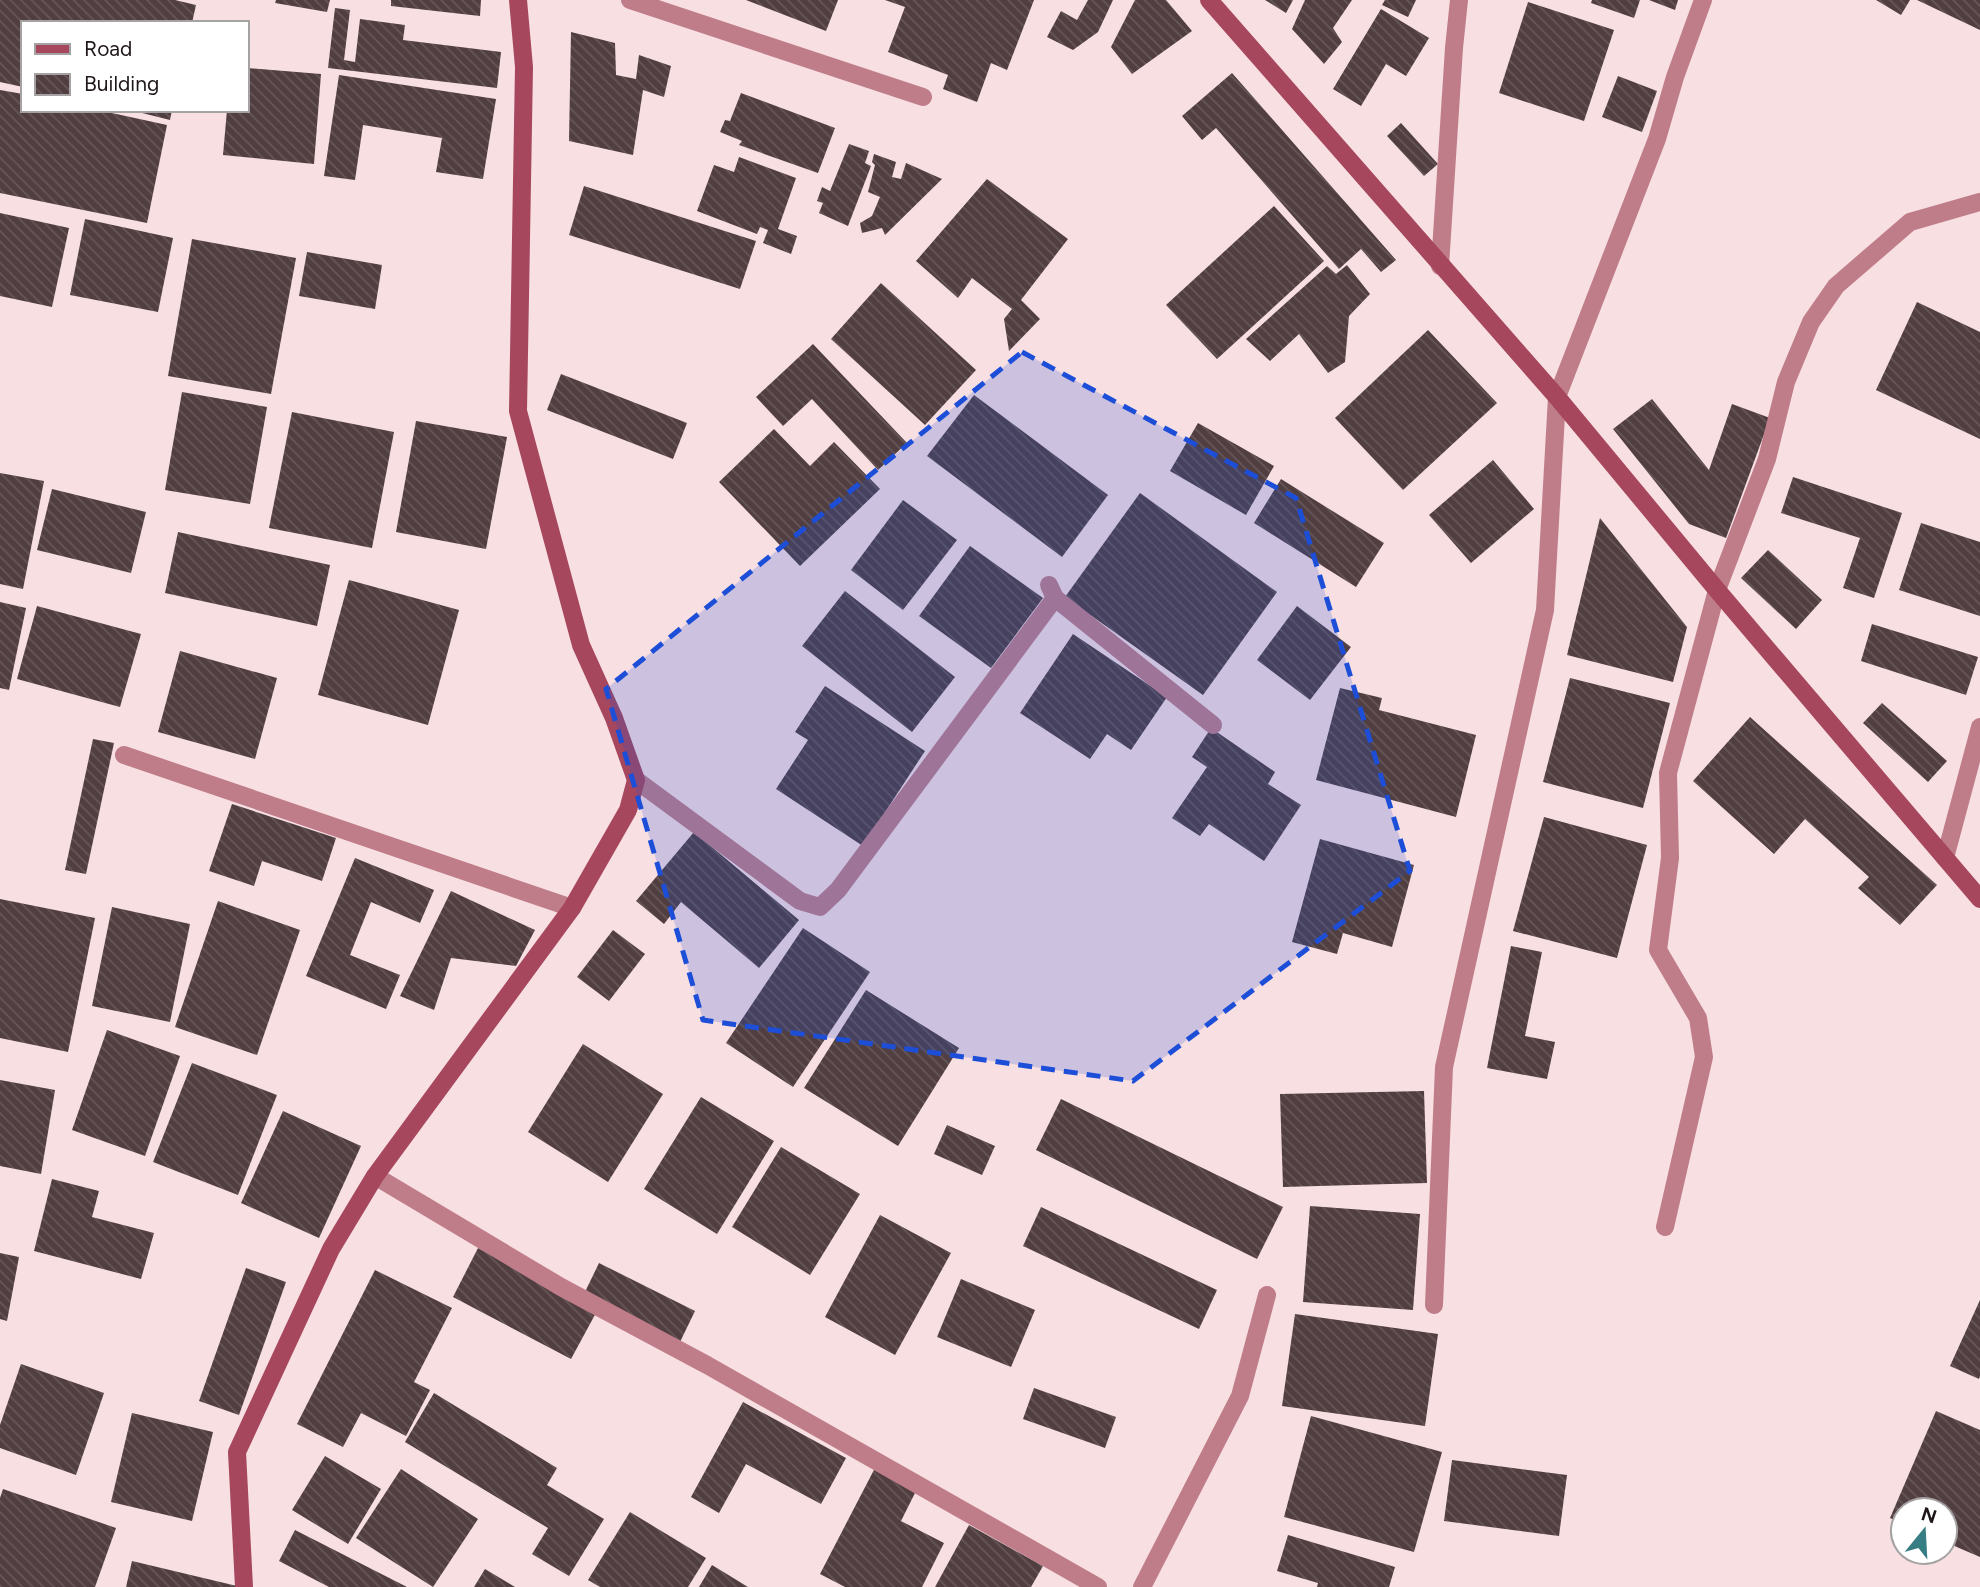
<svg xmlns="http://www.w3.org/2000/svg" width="1980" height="1587" viewBox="0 0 1980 1587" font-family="Figtree,sans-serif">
<defs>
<pattern id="building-back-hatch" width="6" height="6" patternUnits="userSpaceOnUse" patternTransform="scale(1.75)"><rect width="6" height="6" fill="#513e41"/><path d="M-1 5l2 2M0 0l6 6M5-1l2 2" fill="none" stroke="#665759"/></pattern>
</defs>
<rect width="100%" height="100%" fill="#f8dfe2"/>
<!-- building -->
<g fill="url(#building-back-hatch)">
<polygon points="0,0 175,0 196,5 192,23 23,23 23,87 0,82"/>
<polygon points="276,0 330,0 327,12 275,3"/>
<polygon points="391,0 481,0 480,16 391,6"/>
<polygon points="746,0 838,0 826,31"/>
<polygon points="885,0 1034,0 1007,70 991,63 977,102 943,89 948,75 888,52 905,7"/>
<polygon points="1088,0 1113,0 1098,32 1073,50 1047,37 1061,11 1077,20"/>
<polygon points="1135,0 1166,0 1192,31 1132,74 1111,47"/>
<polygon points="1265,0 1293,0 1286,13"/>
<polygon points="1305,0 1352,0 1333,28 1342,42 1324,64 1292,29"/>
<polygon points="1385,0 1416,0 1408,17 1382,5"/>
<polygon points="1592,0 1640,0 1634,18 1591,3"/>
<polygon points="1649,0 1678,0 1675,10"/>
<polygon points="1876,0 1910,0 1901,15"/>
<polygon points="1917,0 1980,0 1980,30"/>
<polygon points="1528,2 1614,30 1584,121 1499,93"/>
<polygon points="335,8 350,10 344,60 355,62 360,19 405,25 403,40 501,52 497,88 328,68"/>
<polygon points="1381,9 1429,38 1406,76 1386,64 1361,106 1333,89"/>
<polygon points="571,32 615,43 616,75 636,79 639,55 671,66 664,97 643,90 633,155 569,141"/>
<polygon points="247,68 321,74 314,164 223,155 227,110 247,110"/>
<polygon points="1232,73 1396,260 1381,272 1361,249 1339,269 1216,128 1202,140 1182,116"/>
<polygon points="339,75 496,99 483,179 436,172 442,138 363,125 355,180 324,176"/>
<polygon points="1618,76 1657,91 1642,132 1602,117"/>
<polygon points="0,90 23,94 23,110 98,110 167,125 147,223 0,193"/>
<polygon points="741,93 835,128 818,173 739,145 742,141 720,132 725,120 730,121"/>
<polygon points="130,110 172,110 170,120"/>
<polygon points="1401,123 1438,164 1424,176 1387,136"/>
<polygon points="849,144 869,151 865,163 871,166 848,226 819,213 823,203 817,201 822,187 830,191"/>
<polygon points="874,154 896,162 892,177 901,179 906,163 942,179 885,235 882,228 862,233 860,223 872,216 880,197 868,192 875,165 872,162"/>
<polygon points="739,157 796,178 778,229 797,236 791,254 763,243 768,230 760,227 757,234 697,211 714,165 734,172"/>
<polygon points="987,179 1068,239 1021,300 1040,319 1009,351 1004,319 1012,309 972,278 958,298 916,261"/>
<polygon points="584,186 756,241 740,289 569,235"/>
<polygon points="1274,206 1324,261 1217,359 1166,305"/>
<polygon points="0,213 69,228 52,307 0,296"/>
<polygon points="85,219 173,238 158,312 70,295"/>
<polygon points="192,239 296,258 271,394 168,376"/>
<polygon points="307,252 382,265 375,309 299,296"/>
<polygon points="1347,265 1370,294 1349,316 1345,362 1328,373 1299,334 1270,361 1246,339 1327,266 1336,274"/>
<polygon points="881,283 976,370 925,425 831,339"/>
<polygon points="1917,302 1980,332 1980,439 1876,390"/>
<polygon points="1428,330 1497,403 1403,490 1335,418"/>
<polygon points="813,344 907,443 878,470 812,399 783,426 756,397"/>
<polygon points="561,374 687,423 673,459 547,410"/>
<polygon points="182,392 267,407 250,504 165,490"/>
<polygon points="974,395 1108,495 1062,557 927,456"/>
<polygon points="1652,399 1709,470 1732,404 1770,418 1726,538 1689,524 1613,429"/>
<polygon points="292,412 394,432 372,548 269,528"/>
<polygon points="416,421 507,437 486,549 396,532"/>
<polygon points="1198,423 1274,466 1246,515 1170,471"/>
<polygon points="774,429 810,466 834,442 880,489 800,566 719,482"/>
<polygon points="1493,460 1534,509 1471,563 1429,515"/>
<polygon points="0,473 44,481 23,589 0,584"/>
<polygon points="1793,477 1902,513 1874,598 1843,588 1860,538 1781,513"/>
<polygon points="1281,479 1384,543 1356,587 1254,523"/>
<polygon points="52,489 146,512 131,573 37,550"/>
<polygon points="1140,493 1277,592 1203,695 1065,597"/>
<polygon points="903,500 957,540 903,610 851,570"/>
<polygon points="1600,518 1687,627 1673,682 1567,655"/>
<polygon points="1921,523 1980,542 1980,616 1899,590"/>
<polygon points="178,532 330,565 317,626 165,593"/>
<polygon points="970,546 1043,598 991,668 919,616"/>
<polygon points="1768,550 1822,600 1796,629 1741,578"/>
<polygon points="349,580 459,610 428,725 318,695"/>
<polygon points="845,591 955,677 912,732 802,646"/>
<polygon points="0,602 26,608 9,690 0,688"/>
<polygon points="37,606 141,634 120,707 17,679"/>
<polygon points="1297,606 1351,647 1310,700 1257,660"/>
<polygon points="1872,624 1978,657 1966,695 1861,661"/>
<polygon points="1073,634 1167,697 1131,750 1107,734 1090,759 1020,713"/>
<polygon points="180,651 277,678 255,759 158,732"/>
<polygon points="1570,678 1670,703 1643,808 1543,782"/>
<polygon points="825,686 925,751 863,846 776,789 808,740 795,732"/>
<polygon points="1340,688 1382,698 1379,710 1476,735 1456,817 1316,780"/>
<polygon points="1882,703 1947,761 1928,782 1863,723"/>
<polygon points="1750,717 1937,885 1900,925 1858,888 1869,877 1805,819 1774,854 1693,781"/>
<polygon points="1211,728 1275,772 1268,784 1301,805 1264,861 1209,824 1200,836 1172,818 1207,767 1192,757"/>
<polygon points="93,739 114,743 86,874 65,870"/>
<polygon points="232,804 336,838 322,881 262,861 254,886 209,871"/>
<polygon points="1544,817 1647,845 1617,958 1513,931"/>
<polygon points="694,832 799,920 759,968 681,902 664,924 636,901"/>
<polygon points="1320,839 1414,865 1392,947 1343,933 1337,954 1292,942"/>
<polygon points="355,858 434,890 420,923 371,902 350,955 400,975 386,1009 306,976"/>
<polygon points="451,891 535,930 516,966 451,958 434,1010 400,996"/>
<polygon points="0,899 95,918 68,1052 0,1038"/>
<polygon points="218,901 300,930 257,1055 175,1027"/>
<polygon points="112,907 190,924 170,1022 92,1006"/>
<polygon points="803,928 870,972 793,1087 726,1043"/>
<polygon points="613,930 645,954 609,1001 577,977"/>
<polygon points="1511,946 1542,952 1525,1036 1555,1042 1547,1079 1487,1068"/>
<polygon points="866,990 959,1048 898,1146 804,1088"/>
<polygon points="107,1030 180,1056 145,1156 72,1130"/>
<polygon points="583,1044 663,1094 608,1182 528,1132"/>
<polygon points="192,1063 277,1095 238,1195 153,1162"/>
<polygon points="0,1080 55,1090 41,1174 0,1166"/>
<polygon points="1424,1091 1427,1183 1283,1187 1280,1094"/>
<polygon points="701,1097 774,1141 717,1234 644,1189"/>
<polygon points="1061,1099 1283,1207 1257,1259 1036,1150"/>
<polygon points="283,1111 361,1146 319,1238 241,1203"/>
<polygon points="947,1125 995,1146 982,1175 934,1154"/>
<polygon points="781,1147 860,1194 810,1275 732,1227"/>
<polygon points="52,1179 99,1191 92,1217 154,1233 141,1279 34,1251"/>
<polygon points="1310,1206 1420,1214 1413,1310 1303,1302"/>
<polygon points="1041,1207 1217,1290 1199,1329 1023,1246"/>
<polygon points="880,1215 951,1253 895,1355 825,1317"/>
<polygon points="478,1248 597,1311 571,1359 453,1297"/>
<polygon points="0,1253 19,1257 7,1321 0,1319"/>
<polygon points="599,1263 695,1311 680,1342 584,1294"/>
<polygon points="246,1268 286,1282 239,1415 199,1401"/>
<polygon points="375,1270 452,1308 414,1382 430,1390 406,1436 361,1413 343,1447 297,1424"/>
<polygon points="961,1279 1035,1310 1011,1367 937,1337"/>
<polygon points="1980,1300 1980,1376 1979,1379 1950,1366"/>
<polygon points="1295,1314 1438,1334 1425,1426 1282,1406"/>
<polygon points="21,1364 104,1393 76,1475 0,1448 0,1425"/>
<polygon points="1034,1388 1116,1417 1105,1448 1023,1419"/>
<polygon points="434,1393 557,1468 547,1485 604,1519 569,1576 532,1554 548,1528 405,1442"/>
<polygon points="743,1402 846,1458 821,1504 746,1464 719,1513 691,1497"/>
<polygon points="1936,1411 1980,1430 1980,1557 1945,1542 1945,1510 1903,1510 1903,1524 1890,1518"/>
<polygon points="132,1413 213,1432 192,1521 111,1502"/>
<polygon points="1311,1416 1442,1452 1414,1552 1284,1517"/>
<polygon points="325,1456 381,1489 348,1544 292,1510"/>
<polygon points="1452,1460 1567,1475 1559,1536 1444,1521"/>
<polygon points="876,1466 918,1487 901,1521 944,1543 922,1587 845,1587 820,1574"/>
<polygon points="401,1469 478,1519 433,1587 356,1538"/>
<polygon points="3,1489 116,1528 95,1587 0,1587 0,1498"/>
<polygon points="630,1512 706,1558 688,1587 600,1587 588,1580"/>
<polygon points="969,1525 1043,1566 1031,1587 935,1587"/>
<polygon points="295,1530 407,1587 329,1587 279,1561"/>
<polygon points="1288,1535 1395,1567 1389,1587 1317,1587 1318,1583 1277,1571"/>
<polygon points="132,1561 237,1586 237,1587 126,1587"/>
<polygon points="712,1565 748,1587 699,1587"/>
<polygon points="485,1569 515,1587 474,1587"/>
</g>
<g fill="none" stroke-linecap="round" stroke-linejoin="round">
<!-- street -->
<g stroke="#bf7d89" stroke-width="18">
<polyline points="630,0 923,97"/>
<polyline points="1440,266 1454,48 1459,0"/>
<polyline points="1049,585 1055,598 1213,725"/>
<polyline points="124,755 572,908"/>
<polyline points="636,780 800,901 820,907 838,890 1055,598"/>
<polyline points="1945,858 1980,727"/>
<polyline points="375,1176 561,1287 707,1365 1098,1587"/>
<polyline points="1665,1227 1704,1057 1698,1018 1658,950 1670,858 1668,773 1717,590 1767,459 1786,382 1811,322 1836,286 1910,222 1980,202"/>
<polyline points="1434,1305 1444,1067 1545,610 1557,397 1657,139 1675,77 1703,0"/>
<polyline points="1142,1587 1240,1396 1267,1295"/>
</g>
<!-- secondary -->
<g stroke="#a6475e" stroke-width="18">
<polyline points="1209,0 1557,397 1717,590 1980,899"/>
<polyline points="244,1587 237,1452 331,1249 375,1176 572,908 628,810 636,780 614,718 581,645 518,411 524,67 518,0"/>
</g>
</g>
<!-- marked area -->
<path fill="#1d4ed8" fill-opacity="0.2" stroke="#1d4ed8" stroke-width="5" stroke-dasharray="14 9" stroke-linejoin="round" d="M1022 352 1296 498 1410 871 1133 1081 703 1020 606 689Z"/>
<!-- legend -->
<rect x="21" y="21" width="228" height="91" fill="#ffffff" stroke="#a5a2a3" stroke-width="2"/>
<rect x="35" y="44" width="35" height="10" fill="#a6475e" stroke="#a5a2a3" stroke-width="2"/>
<text x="84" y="56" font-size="21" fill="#1f1618">Road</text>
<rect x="35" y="74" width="35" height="21" fill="url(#building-back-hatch)" stroke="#a5a2a3" stroke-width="2"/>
<text x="84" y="91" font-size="21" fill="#1f1618">Building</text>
<!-- north arrow -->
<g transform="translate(1924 1531) rotate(18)"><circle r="33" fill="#ffffff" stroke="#a5a2a3" stroke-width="2"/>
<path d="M0-5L12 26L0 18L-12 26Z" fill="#367e83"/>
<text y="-10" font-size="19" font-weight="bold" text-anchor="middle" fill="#1f1618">N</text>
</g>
</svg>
